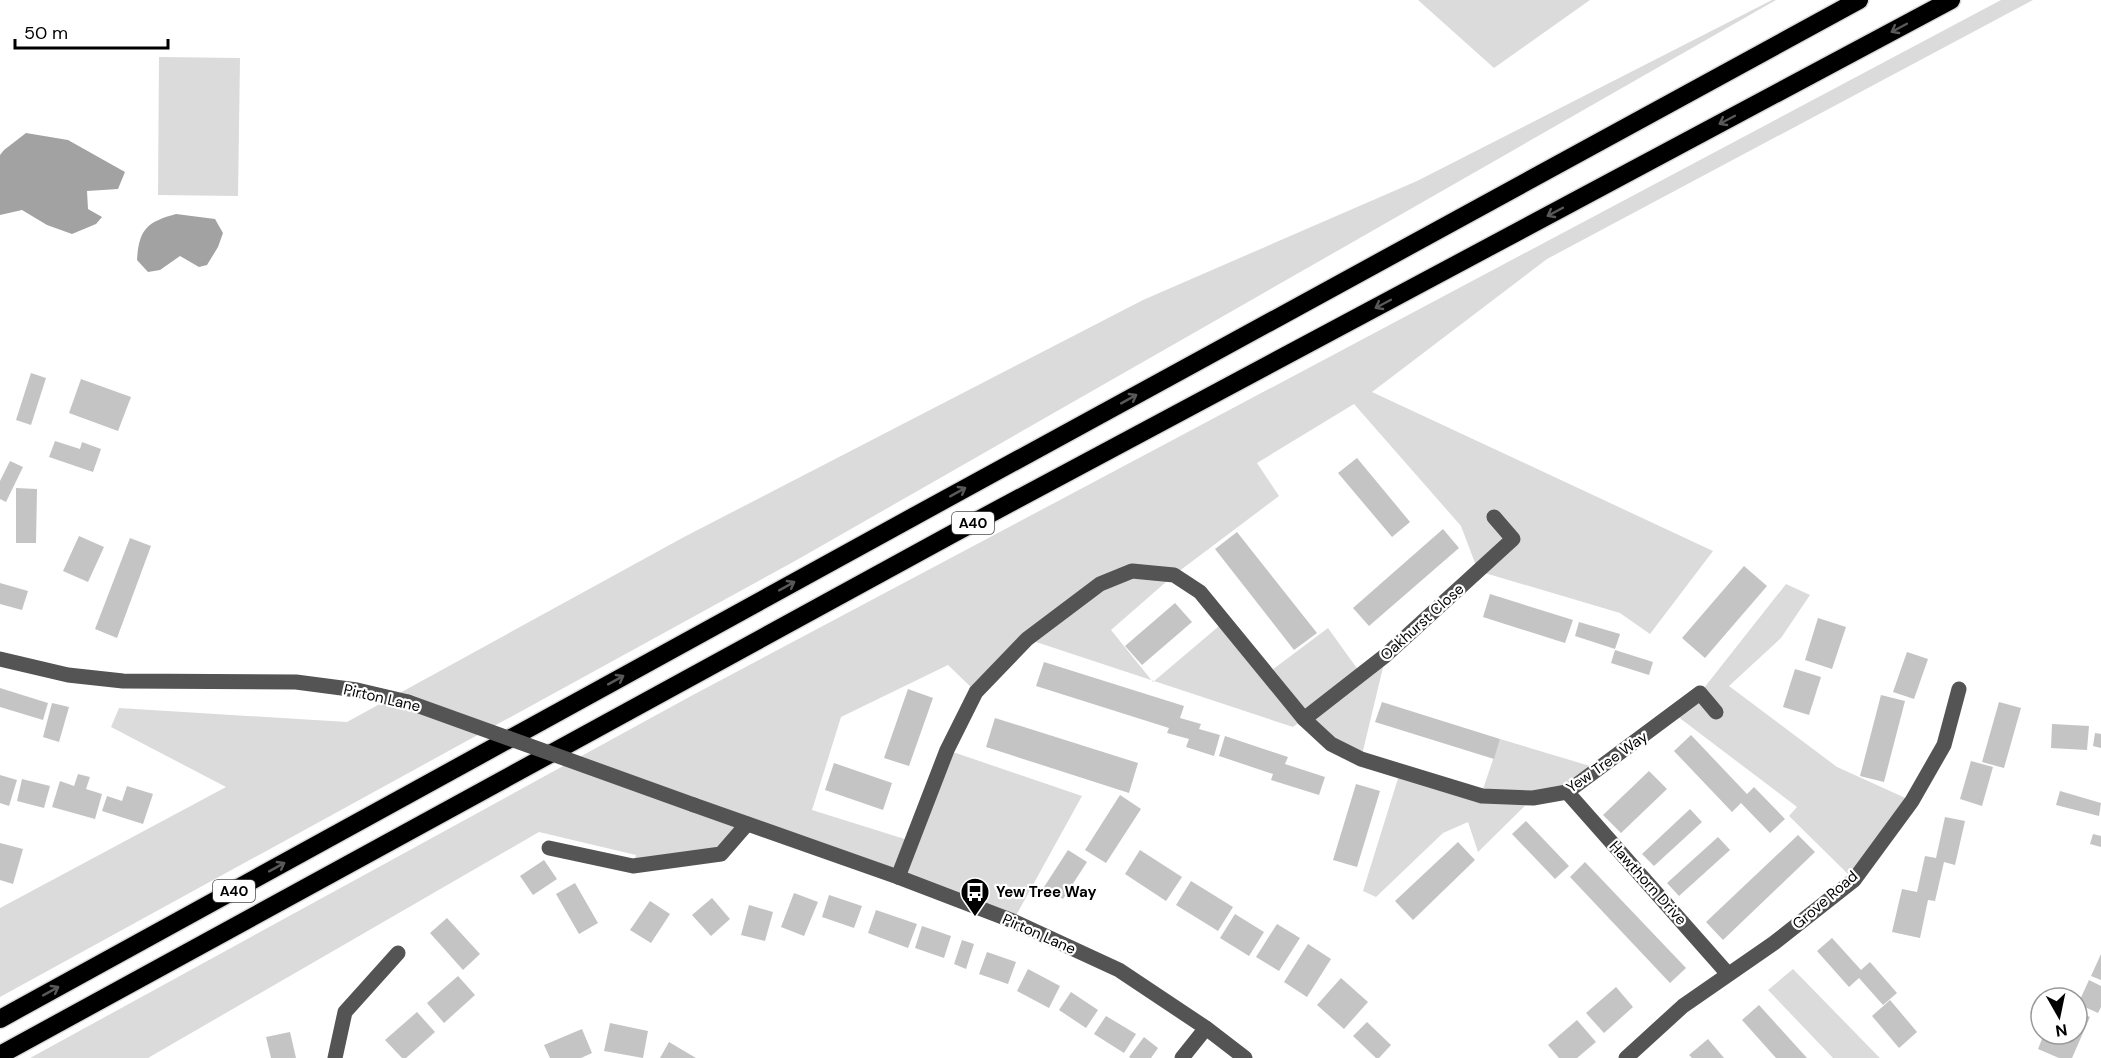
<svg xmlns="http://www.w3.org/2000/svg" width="2101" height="1058" viewBox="0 0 2101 1058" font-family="'DM Sans',sans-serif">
<rect width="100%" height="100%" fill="#fff"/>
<!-- green -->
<g fill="#dbdbdb">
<polygon points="1418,0 1590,0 1494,68"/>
<polygon points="1772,0 1776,0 795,561 0,997 0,908 226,787 111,727 119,708 347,722 684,537 1143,300 1417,181"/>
<polygon points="2001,0 2033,0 1547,259 1372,392 1713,551 1650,634 1620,613 1478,571 1461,526 1354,404 1257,463 1279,496 1174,575 1111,630 1153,682 1225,621 1268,673 1328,628 1361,674 1386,655 1361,759 1304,719 1293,727 1027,639 976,692 948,665 841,717 812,810 911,841 947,750 1082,796 1013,921 747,824 721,854 633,866 636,855 539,832 148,1058 30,1058 691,696"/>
<polygon points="159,57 240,58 238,196 158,195"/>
<polygon points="1786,584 1810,595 1781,638 1729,686 1837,767 1912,801 1854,880 1789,816 1797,807 1673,713 1700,693"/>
<polygon points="1500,739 1600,769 1567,792 1533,798 1478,852 1468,822 1443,833 1376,897 1363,891 1400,772 1481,795"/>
<polygon points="1793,969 1875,1053 1880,1058 1833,1058 1768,990"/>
</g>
<!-- water -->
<g fill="#a2a2a2">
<polygon points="26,133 68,140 125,172 118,189 87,191 88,209 102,217 96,224 72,234 47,225 22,210 0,215 0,155 4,150"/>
<path d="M176 214 215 219 223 233 218 247 207 265 199 267 180 256 160 270 148 272 137 260C139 229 147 222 176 214Z"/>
</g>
<!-- building -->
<g fill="#c4c4c4">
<polygon points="31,373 46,378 31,425 16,420"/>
<polygon points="81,379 131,397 118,431 69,413"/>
<polygon points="55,441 80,449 82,442 101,449 93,472 49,457"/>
<polygon points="1357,458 1410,522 1392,537 1338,473"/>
<polygon points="10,461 23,467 6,502 0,499 0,481"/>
<polygon points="16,488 37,489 36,543 16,543"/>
<polygon points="1443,529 1459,548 1369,626 1353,608"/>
<polygon points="1237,532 1317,633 1294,650 1215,549"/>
<polygon points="79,536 104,547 88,582 63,571"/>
<polygon points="130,538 151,546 117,638 95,629"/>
<polygon points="1744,566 1767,586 1705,658 1682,638"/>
<polygon points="0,583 28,591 22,610 0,604"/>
<polygon points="1490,594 1573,620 1565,643 1483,617"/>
<polygon points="1175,603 1192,622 1142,665 1125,646"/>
<polygon points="1818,618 1846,627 1832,669 1805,660"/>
<polygon points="1579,622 1620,634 1615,649 1575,636"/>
<polygon points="1615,650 1653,662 1649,675 1611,663"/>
<polygon points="1907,652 1928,659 1914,699 1893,692"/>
<polygon points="1044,662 1184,706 1180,718 1201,724 1199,729 1220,735 1214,756 1186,747 1189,739 1167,733 1169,728 1036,686"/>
<polygon points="1795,669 1821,677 1809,715 1783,707"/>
<polygon points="0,688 48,703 43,720 0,707"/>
<polygon points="908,689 933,698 909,766 884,758"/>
<polygon points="1881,695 1905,701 1884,782 1860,776"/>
<polygon points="1382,702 1500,739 1494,759 1375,722"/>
<polygon points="1999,702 2021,708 2004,768 1982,762"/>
<polygon points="52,703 69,707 59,742 43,737"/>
<polygon points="995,718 1138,763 1129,793 986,747"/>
<polygon points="2052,724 2089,726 2087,750 2051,748"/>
<polygon points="2095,733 2101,734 2101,748 2093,746"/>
<polygon points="1691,735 1747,794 1754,787 1785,819 1770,833 1741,803 1732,812 1674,751"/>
<polygon points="1225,736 1288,757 1285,764 1325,777 1319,795 1271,780 1273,774 1219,756"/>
<polygon points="1971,761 1993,767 1982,806 1960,799"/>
<polygon points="834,763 892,783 883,810 825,790"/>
<polygon points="1649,771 1667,789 1621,833 1603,815"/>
<polygon points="78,774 90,777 86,789 102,794 95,819 52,807 60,781 74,786"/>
<polygon points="0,775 17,780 9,806 0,803"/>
<polygon points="22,779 50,786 44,808 17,801"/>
<polygon points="1356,784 1380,791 1357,867 1333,860"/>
<polygon points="127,786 153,794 143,824 102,811 107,796 122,801"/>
<polygon points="2060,791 2101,803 2099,816 2056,805"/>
<polygon points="1120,795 1141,809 1106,863 1085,850"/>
<polygon points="1690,809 1702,822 1654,866 1642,854"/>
<polygon points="1945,817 1965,821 1955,865 1944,862 1935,901 1928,900 1920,938 1892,932 1902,889 1917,892 1925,856 1936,858"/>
<polygon points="1526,821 1569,866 1555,879 1512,834"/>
<polygon points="2093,834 2101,836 2101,847 2090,844"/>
<polygon points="1798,835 1815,852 1723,940 1706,922"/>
<polygon points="1718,837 1730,850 1679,896 1667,883"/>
<polygon points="1458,842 1475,860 1413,920 1395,901"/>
<polygon points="0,843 23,849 13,884 0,880"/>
<polygon points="1068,850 1087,862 1063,899 1044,887"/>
<polygon points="1140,850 1182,877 1166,901 1125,874"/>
<polygon points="544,860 557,879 533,895 520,876"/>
<polygon points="1585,862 1686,968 1670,983 1570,877"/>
<polygon points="1191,881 1233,907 1218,931 1176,905"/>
<polygon points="575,883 598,923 579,934 556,894"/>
<polygon points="794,893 818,902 804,936 781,927"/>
<polygon points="829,895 862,906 854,928 822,917"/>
<polygon points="712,898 730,919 711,936 692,915"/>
<polygon points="650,901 670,914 651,943 630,930"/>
<polygon points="749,905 773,912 765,941 741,935"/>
<polygon points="876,910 917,924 908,948 868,933"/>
<polygon points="1235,914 1264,932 1249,956 1220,938"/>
<polygon points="447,918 480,954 463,970 430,933"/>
<polygon points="1277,924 1300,938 1279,971 1256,957"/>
<polygon points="922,926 951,936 944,958 915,948"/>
<polygon points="1832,938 1861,970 1870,962 1897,993 1883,1005 1859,978 1849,987 1817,951"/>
<polygon points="962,940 974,944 966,969 954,964"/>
<polygon points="1308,944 1331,959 1307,997 1284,982"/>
<polygon points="987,952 1016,962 1008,984 979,974"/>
<polygon points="2101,954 2101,980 2091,976"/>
<polygon points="1028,969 1060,986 1049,1008 1017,991"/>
<polygon points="458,976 475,995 444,1023 427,1003"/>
<polygon points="1341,978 1368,1002 1344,1029 1317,1005"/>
<polygon points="2089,980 2101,986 2101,1007 2098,1013 2078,1004"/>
<polygon points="1616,987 1633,1007 1604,1033 1586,1013"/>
<polygon points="1071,992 1098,1010 1086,1028 1059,1010"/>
<polygon points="1890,1000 1917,1032 1899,1048 1872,1016"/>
<polygon points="1759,1005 1807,1058 1776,1058 1742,1020"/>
<polygon points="2077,1011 2090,1017 2072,1058 2059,1058 2038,1049 2044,1034 2077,1034"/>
<polygon points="417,1012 435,1032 406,1058 402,1058 385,1040"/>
<polygon points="1106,1016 1136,1034 1124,1053 1094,1034"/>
<polygon points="1577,1020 1596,1042 1577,1058 1559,1058 1548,1045"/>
<polygon points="1367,1022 1391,1045 1379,1058 1376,1058 1353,1036"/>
<polygon points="610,1023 648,1031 643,1058 604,1051"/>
<polygon points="582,1029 592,1053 581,1058 550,1058 544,1045"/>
<polygon points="290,1032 296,1058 271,1058 266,1037"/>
<polygon points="1144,1037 1158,1048 1151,1058 1131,1058 1129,1057"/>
<polygon points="1708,1039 1724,1058 1692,1058 1689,1055"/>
<polygon points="669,1042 696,1058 660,1058"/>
</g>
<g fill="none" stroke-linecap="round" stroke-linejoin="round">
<!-- highway casing -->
<g stroke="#dbdbdb" stroke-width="21">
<g id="highway">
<polyline points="0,1019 913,517 1859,0"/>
<polyline points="0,1055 954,533 1951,0"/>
</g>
</g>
<!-- minor -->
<g stroke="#545454" stroke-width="15">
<polyline points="0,659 68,675 123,681 296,682 357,690 408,702"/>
<polyline points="1304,719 1386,655 1513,539 1494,517"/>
<polyline points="1567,792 1728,974"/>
<polyline points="694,805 898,877 1013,921 1119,970 1206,1028 1245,1058"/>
<polyline points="549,848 633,866 721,854 747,824"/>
<polyline points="898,877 947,750 976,692 1027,639 1100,584 1132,571 1174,575 1200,592 1304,719 1331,744 1361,759 1482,796 1533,798 1567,792 1700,693 1716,712"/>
<polyline points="335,1058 345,1012 398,953"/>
<polyline points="1182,1058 1206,1028"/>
<polyline points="1626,1058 1683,1006 1774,943 1854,880 1912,801 1944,745 1959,689"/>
</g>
<!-- highway -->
<use href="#highway" stroke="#000" stroke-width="18"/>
<!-- minor-bridge -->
<polyline stroke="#545454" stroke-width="15" points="408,702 694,805"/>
</g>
<!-- one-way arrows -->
<defs><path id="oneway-shaft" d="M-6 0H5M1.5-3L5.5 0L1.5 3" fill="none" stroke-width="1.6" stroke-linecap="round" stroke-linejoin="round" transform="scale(1.5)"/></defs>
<g stroke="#595959">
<use href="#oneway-shaft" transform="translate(1899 28) rotate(152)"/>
<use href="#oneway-shaft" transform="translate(1727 120) rotate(152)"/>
<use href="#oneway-shaft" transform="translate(1555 212) rotate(152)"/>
<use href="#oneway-shaft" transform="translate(1383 304) rotate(152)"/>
<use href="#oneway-shaft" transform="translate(1129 399) rotate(-29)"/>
<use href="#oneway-shaft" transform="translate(958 492) rotate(-29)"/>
<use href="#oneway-shaft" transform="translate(787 586) rotate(-29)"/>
<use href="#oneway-shaft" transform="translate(616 680) rotate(-29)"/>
<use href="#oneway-shaft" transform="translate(277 867) rotate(-29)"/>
<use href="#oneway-shaft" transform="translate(51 991) rotate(-29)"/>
</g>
<!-- icons -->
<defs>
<g id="bus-pin" transform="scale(1.5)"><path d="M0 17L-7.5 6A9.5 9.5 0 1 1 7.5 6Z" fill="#000" stroke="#fff"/><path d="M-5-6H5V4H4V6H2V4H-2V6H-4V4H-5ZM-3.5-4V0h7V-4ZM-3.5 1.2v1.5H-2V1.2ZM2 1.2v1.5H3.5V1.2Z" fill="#fff"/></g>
</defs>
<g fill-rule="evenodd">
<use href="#bus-pin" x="975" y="892"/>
</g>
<g text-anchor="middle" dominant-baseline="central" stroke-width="4.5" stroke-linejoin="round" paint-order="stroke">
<!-- shield labels -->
<g fill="#fff" stroke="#4c4c4c" stroke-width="1.5">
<rect x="952" y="512" width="42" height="22" rx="4.5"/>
<rect x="213" y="880" width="42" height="22" rx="4.5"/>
</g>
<g font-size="14" font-weight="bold" fill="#000">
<text x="973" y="523">A40</text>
<text x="234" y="891">A40</text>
</g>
<!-- street labels -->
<g font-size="15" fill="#000" stroke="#fff">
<text transform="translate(1422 622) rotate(-42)">Oakhurst Close</text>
<text transform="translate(382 698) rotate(13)">Pirton Lane</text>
<text transform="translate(1607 762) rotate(-35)">Yew Tree Way</text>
<text transform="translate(1648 883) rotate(48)">Hawthorn Drive</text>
<text transform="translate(1825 900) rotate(-41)">Grove Road</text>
<text transform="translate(1039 934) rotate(24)">Pirton Lane</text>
</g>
<!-- poi labels -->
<g font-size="15" font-weight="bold" fill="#000" stroke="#fff" text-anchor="start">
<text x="996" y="892">Yew Tree Way</text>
</g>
</g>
<!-- north arrow -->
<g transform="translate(2059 1016) rotate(171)"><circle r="28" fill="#ffffff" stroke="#999999" stroke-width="1.5"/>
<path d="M0-4.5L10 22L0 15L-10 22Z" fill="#000000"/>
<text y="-9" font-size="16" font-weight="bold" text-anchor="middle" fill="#000000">N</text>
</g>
<!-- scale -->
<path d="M15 39v9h153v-9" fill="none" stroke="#000000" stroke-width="3"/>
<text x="24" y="39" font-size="18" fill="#000000" stroke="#ffffff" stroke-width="4.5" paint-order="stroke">50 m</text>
</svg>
